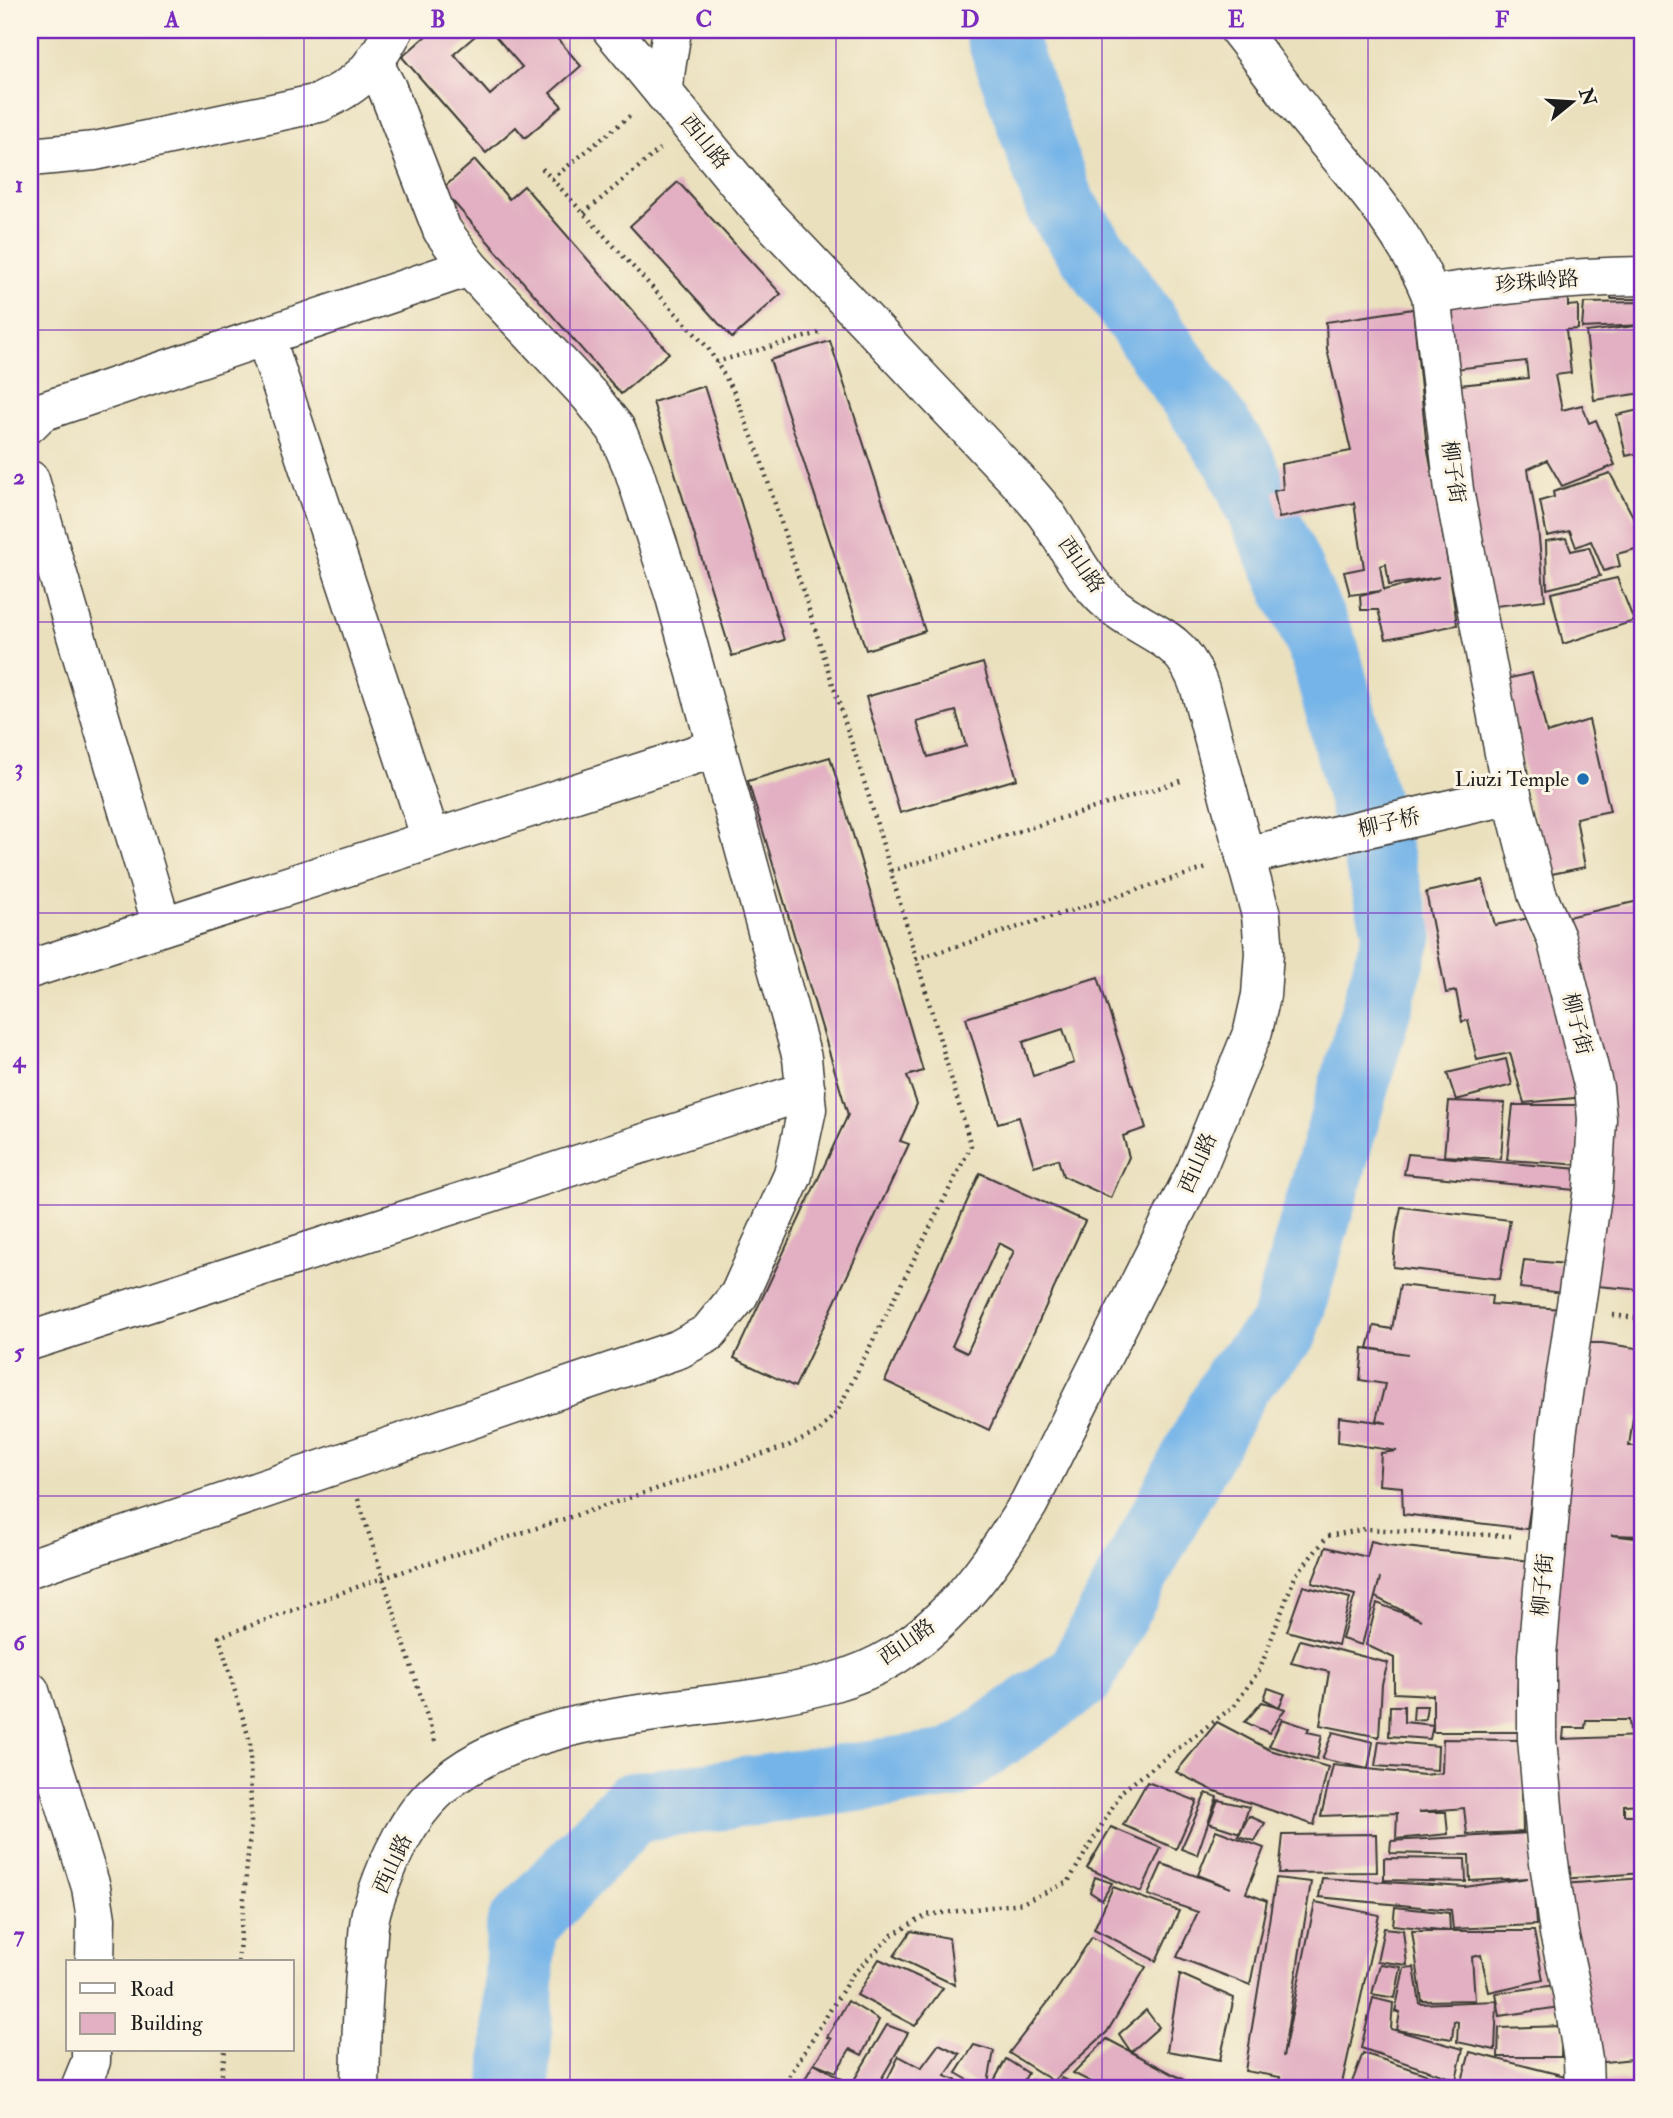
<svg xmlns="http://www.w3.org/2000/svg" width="1673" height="2118" viewBox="0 0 1673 2118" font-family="'IM FELL Double Pica','Noto Serif SC',serif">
<rect width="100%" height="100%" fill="#fcf5e5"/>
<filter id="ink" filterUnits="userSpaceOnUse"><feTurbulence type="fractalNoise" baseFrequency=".0143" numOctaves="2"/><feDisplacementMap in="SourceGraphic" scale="14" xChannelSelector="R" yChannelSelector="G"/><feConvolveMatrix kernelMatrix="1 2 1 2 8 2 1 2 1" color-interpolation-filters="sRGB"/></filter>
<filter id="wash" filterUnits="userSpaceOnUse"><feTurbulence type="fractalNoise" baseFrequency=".00686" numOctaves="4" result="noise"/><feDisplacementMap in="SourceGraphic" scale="28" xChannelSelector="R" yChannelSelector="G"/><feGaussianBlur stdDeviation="1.57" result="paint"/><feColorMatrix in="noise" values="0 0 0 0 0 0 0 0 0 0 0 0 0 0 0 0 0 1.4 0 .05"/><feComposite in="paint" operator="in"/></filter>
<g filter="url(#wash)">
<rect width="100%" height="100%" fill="#eae0bd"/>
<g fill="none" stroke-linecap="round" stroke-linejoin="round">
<!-- river -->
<polyline stroke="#74b4e8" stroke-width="70" points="515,2088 521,1927 633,1807 953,1764 1080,1676 1237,1381 1284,1329 1398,933 1325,653 1239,460 1060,205 999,30"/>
</g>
<g id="blocks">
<!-- building -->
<g fill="#e2b0c2" fill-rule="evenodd">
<polygon points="425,30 482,30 454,54 490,95 522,67 490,30 564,30 556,37 581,66 550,93 562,106 525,138 516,127 486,153 402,57 428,34"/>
<polygon points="475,160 509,199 524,186 669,353 621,394 442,189"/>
<polygon points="678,182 781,294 732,338 630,226"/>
<polygon points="1568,283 1568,306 1578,305 1578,329 1566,330 1571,373 1555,375 1562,410 1582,405 1589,423 1596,420 1615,465 1562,486 1547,460 1528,469 1538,529 1545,600 1488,607 1450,386 1528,378 1526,361 1455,369 1447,301"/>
<polygon points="1613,283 1643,283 1643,299 1611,299"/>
<polygon points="1643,302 1643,325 1582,328 1584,303"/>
<path d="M1413 309 1426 439 1450 575 1457 625 1386 639 1378 610H1361L1360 596 1381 591 1350 595 1344 572 1364 568 1354 503 1279 518 1274 491 1283 489 1281 464 1351 451 1327 349 1326 322ZM1386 564 1389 585 1439 577 1384 590 1380 566Z"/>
<polygon points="1643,325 1643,393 1594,400 1586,332"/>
<polygon points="830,341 925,631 866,650 770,360"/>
<polygon points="704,386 784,640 732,656 653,402"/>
<polygon points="1643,409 1643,452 1626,456 1617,415"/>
<polygon points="1610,473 1637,524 1643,522 1643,547 1617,554 1620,566 1604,571 1591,541 1576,547 1570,531 1547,536 1540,501 1554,497 1553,492"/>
<polygon points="1566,538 1571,551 1589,547 1600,576 1547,589 1546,541"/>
<polygon points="1617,578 1634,621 1563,644 1551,593"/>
<path d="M983 663 1017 779 900 813 866 697ZM956 711 966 746 928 757 917 722Z"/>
<polygon points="1532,673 1547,733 1589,720 1610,811 1576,818 1585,867 1547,875 1506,679"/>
<polygon points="830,757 923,1071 907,1076 917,1104 900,1141 909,1144 795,1387 734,1358 848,1115 748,781"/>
<polygon points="1483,880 1495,925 1534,917 1584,1097 1524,1103 1510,1053 1477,1060 1468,1020 1462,1022 1456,991 1446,993 1426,892"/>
<polygon points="1643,900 1643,1290 1586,1285 1605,1182 1563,918"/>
<path d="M1098 977 1146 1128 1123 1136 1129 1157 1111 1198 1063 1176 1058 1159 1034 1166 1019 1117 998 1123 966 1018ZM1063 1029 1074 1063 1033 1076 1023 1042Z"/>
<polygon points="1506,1059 1512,1085 1456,1100 1447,1073"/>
<polygon points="1449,1101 1505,1103 1501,1159 1444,1156"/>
<polygon points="1513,1105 1586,1105 1582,1165 1507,1160"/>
<polygon points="1408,1154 1578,1169 1575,1190 1404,1174"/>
<path d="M980 1173 1085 1221 989 1430 885 1381ZM999 1243 1014 1251 967 1353 952 1346Z"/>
<polygon points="1401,1207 1510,1220 1500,1279 1393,1267 1396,1233"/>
<polygon points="1524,1260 1566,1264 1563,1293 1520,1288"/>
<polygon points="1400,1285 1492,1296 1491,1304 1562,1309 1527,1529 1403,1514 1402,1487 1379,1485 1381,1453 1397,1451 1338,1442 1339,1417 1387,1423 1376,1420 1385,1384 1360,1380 1363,1348 1408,1354 1368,1348 1374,1326 1392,1329"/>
<path d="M1578 1343H1602L1643 1349V1536L1611 1535 1643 1539V1730L1630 1731 1629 1720H1586L1585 1728H1564L1563 1739 1643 1736V1804L1624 1805V1815H1643V1873L1561 1879 1545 1740ZM1633 1418H1639L1638 1446H1629Z"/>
<polygon points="1371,1541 1387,1545 1530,1561 1520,1637 1517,1699 1520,1732 1433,1732 1433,1695 1394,1693 1394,1658 1366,1645 1377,1603 1421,1620 1375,1597 1380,1578 1362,1645 1342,1639 1355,1595 1312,1583 1326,1547 1367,1557"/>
<polygon points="1303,1586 1350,1598 1338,1645 1287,1631"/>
<polygon points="1300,1640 1388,1663 1382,1684 1379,1737 1320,1725 1329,1672 1291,1663"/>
<polygon points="1268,1688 1285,1694 1279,1707 1285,1709 1269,1733 1245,1722 1262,1702 1279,1707 1264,1699"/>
<polygon points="1390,1706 1404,1706 1404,1722 1433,1725 1430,1739 1389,1736"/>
<polygon points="1414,1706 1427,1706 1425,1719 1413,1720"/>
<polygon points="1282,1719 1309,1728 1307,1732 1322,1735 1317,1759 1269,1746"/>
<polygon points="1217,1722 1270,1750 1328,1767 1314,1825 1212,1790 1176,1772"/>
<polygon points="1333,1732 1373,1742 1368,1769 1424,1775 1442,1773 1443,1739 1521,1740 1523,1832 1467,1834 1464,1808 1418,1812 1446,1812 1448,1834 1396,1839 1397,1813 1321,1816 1333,1765 1368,1769 1322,1759"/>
<polygon points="1379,1741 1438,1746 1437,1770 1375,1766"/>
<polygon points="1147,1782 1197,1801 1176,1849 1123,1825"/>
<polygon points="1206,1793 1217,1797 1197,1855 1181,1849"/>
<polygon points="1218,1800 1249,1807 1240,1833 1209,1823"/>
<polygon points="1249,1816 1265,1823 1255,1841 1238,1836"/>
<polygon points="1111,1827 1161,1848 1141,1892 1087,1868"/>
<polygon points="1216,1830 1264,1848 1246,1893 1267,1901 1250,1985 1177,1957 1198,1912 1148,1895 1162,1864 1231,1888 1198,1875"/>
<polygon points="1530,1833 1536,1925 1453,1929 1451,1910 1319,1897 1322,1878 1465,1887 1528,1878 1470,1881 1469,1855 1390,1853 1391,1841"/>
<polygon points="1376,1834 1377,1872 1279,1873 1283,1835"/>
<polygon points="1384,1858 1465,1859 1466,1882 1384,1880"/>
<polygon points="1095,1877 1112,1883 1102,1900 1090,1892"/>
<polygon points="1276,1878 1311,1882 1283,2057 1315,1902 1379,1915 1341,2088 1302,2088 1279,2084 1280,2077 1245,2071"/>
<polygon points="1643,1878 1643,2058 1595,2063 1563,1884"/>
<polygon points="1113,1887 1179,1911 1156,1961 1094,1929"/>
<polygon points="1395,1907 1449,1913 1450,1931 1393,1925"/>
<polygon points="1384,1928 1403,1930 1407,1965 1377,1961"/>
<polygon points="911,1931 949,1938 955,1985 894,1956"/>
<polygon points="1412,1931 1534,1931 1543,1980 1489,1992 1481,1955 1472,1957 1475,2000 1422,2001"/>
<polygon points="1092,1937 1146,1967 1107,2032 1053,2081 1009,2053 1052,1997"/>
<polygon points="879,1959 943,1988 915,2026 857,1995"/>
<polygon points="1380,1964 1401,1967 1395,1998 1372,1994"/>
<polygon points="1414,1967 1420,2004 1497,2001 1495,2050 1457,2042 1458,2022 1454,2021 1452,2039 1397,2030 1400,2012 1395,2012 1404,1968"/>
<polygon points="1180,1974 1234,1998 1220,2060 1167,2051"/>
<polygon points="1556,1985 1560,2007 1500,2016 1496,1993"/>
<polygon points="1373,1998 1393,2003 1391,2029 1463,2049 1456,2080 1361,2048"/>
<polygon points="848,2001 879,2020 862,2055 850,2049 836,2072 814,2063 858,2088 800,2088 814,2063 831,2039 827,2037"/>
<polygon points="1146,2010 1159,2027 1131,2052 1119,2034"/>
<polygon points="887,2025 908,2033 876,2088 867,2088 854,2080"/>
<polygon points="1562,2026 1561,2057 1498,2057 1499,2028"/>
<polygon points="1107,2039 1184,2080 1179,2088 1103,2088 1073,2073"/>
<polygon points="939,2044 960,2054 945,2076 975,2088 883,2088 899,2056 921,2068"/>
<polygon points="974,2045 994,2051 987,2088 982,2088 956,2073"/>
<polygon points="1470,2052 1565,2076 1562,2088 1460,2088"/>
<polygon points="1363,2053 1458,2085 1457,2088 1360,2088 1351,2085"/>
<polygon points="1006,2059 1028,2073 1020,2088 990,2088"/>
<polygon points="1061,2078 1084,2088 1055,2088"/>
<polygon points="1031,2080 1048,2086 1047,2088 1027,2088"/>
<polygon points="1643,2080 1643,2088 1591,2088 1591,2081"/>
</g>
</g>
</g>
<g filter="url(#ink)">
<use href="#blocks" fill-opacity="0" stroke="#3b3934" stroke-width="2"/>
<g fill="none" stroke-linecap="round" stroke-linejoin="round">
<!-- minor casing -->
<g stroke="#3b3934" stroke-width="41">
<g id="minor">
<path d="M1239 30C1262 59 1284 90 1308 119 1354 175 1404 228 1431 295L1454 490 1512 795 1537 894 1556 938 1594 1088 1597 1119 1593 1189 1557 1435 1537 1655V1739L1546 1841 1559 1933 1572 1992 1583 2059 1584 2088"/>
<polyline points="664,93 665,75 672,30"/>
<path d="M30 157 95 151 319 103C362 83 371 70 394 30"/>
<path d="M1431 295C1502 284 1572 277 1643 276"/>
<polyline points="265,336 431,839"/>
<polyline points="30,423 41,412 469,267"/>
<polyline points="30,480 162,926"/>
<polyline points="1245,856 1512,795"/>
<polyline points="30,969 716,748"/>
<polyline points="30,1341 806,1091"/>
<polyline points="30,1568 679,1349 708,1333 739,1295 793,1175 807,1109 802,1058 675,597 634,471 616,429 590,396 469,267 442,230 387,88 374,64"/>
<polyline points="30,1691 91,1887 96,1919 95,1962"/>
<polyline points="80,2088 91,2061 91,2050"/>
<path d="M360 2088C361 2043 362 1996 367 1951 368 1937 368 1922 372 1909 384 1871 400 1831 427 1801 503 1716 657 1715 764 1697 808 1690 855 1680 894 1656 954 1618 993 1562 1029 1503L1196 1171 1253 1031 1261 995 1264 952 1261 915 1200 689C1183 637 1156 638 1117 609 1087 588 1072 553 1052 523 1043 508 1030 495 1018 481L756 205 612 30"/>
</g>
</g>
<!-- path -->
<g stroke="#3b3934" stroke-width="4.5" stroke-dasharray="2 5" stroke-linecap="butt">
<polyline points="552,179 631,115"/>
<polyline points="584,213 660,149"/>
<polyline points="716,362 823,332"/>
<polyline points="891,871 1184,780"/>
<polyline points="916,959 1207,868"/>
<polyline points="1613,1315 1643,1319"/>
<polyline points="358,1499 435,1741"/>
<polyline points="238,1962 251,1822 250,1742 219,1637 371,1582 788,1446 818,1432 837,1412 971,1146 869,797 759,454 733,390 708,348 539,165"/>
<polyline points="220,2088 225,2050"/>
<polyline points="782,2088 852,1975 892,1935 927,1915 1022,1903 1068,1882 1122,1791 1234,1706 1260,1669 1295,1576 1328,1536 1365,1529 1511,1536"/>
</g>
<!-- minor -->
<use href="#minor" stroke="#fff" stroke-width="38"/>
</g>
</g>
<!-- grid -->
<path fill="none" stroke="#7b2cbf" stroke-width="2" stroke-opacity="0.55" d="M304 30V2088M570 30V2088M836 30V2088M1102 30V2088M1368 30V2088M30 330H1643M30 622H1643M30 913H1643M30 1205H1643M30 1496H1643M30 1788H1643"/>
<!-- markers -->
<circle fill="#1f6fb2" stroke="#fcf5e5" stroke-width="2.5" cx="1583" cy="779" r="7"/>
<g text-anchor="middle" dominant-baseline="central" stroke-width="6" stroke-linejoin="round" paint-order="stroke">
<!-- street labels -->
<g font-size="21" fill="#1c1c1c" stroke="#fcf5e5">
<text transform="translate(705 142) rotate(51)">西山路</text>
<text transform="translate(1537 282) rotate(-5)">珍珠岭路</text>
<text transform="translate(1453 472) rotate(82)">柳子街</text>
<text transform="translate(1081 565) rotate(55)">西山路</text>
<text transform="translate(1389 823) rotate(-13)">柳子桥</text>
<text transform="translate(1577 1024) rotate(76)">柳子街</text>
<text transform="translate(1198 1163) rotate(-66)">西山路</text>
<text transform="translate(1543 1585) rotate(-85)">柳子街</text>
<text transform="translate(907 1642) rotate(-35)">西山路</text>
<text transform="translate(393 1864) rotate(-65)">西山路</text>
</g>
<!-- poi labels -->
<g font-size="21" fill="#1c1c1c" stroke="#fcf5e5" text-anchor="end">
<text x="1569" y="779">Liuzi Temple</text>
</g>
</g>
<!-- margin -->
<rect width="1673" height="2118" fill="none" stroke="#fcf5e5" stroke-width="77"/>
<!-- legend -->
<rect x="66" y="1960" width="228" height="91" fill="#fcf5e5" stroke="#a29e95" stroke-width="2"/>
<rect x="80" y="1983" width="35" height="10" fill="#ffffff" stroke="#a29e95" stroke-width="2"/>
<text x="130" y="1996" font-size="21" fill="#1c1c1c">Road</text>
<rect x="80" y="2013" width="35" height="21" fill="#e2b0c2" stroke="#a29e95" stroke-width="2"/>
<text x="130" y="2030" font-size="21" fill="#1c1c1c">Building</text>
<!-- north arrow -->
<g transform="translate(1572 102) rotate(72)" stroke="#fcf5e5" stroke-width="5" paint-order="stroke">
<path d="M0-5L12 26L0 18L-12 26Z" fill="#1c1c1c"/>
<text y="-10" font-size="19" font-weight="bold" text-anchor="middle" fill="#1c1c1c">N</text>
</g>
<rect x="38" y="38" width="1596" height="2042" fill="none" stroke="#7b2cbf" stroke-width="2.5"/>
<g font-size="23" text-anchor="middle" font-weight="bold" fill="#7b2cbf">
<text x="172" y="27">A</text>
<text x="438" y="27">B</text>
<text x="704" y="27">C</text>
<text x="970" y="27">D</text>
<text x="1236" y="27">E</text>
<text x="1502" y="27">F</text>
<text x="19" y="192">1</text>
<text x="19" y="484">2</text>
<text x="19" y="775">3</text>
<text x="19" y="1067">4</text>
<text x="19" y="1359">5</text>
<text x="19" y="1650">6</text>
<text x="19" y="1942">7</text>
</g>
</svg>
